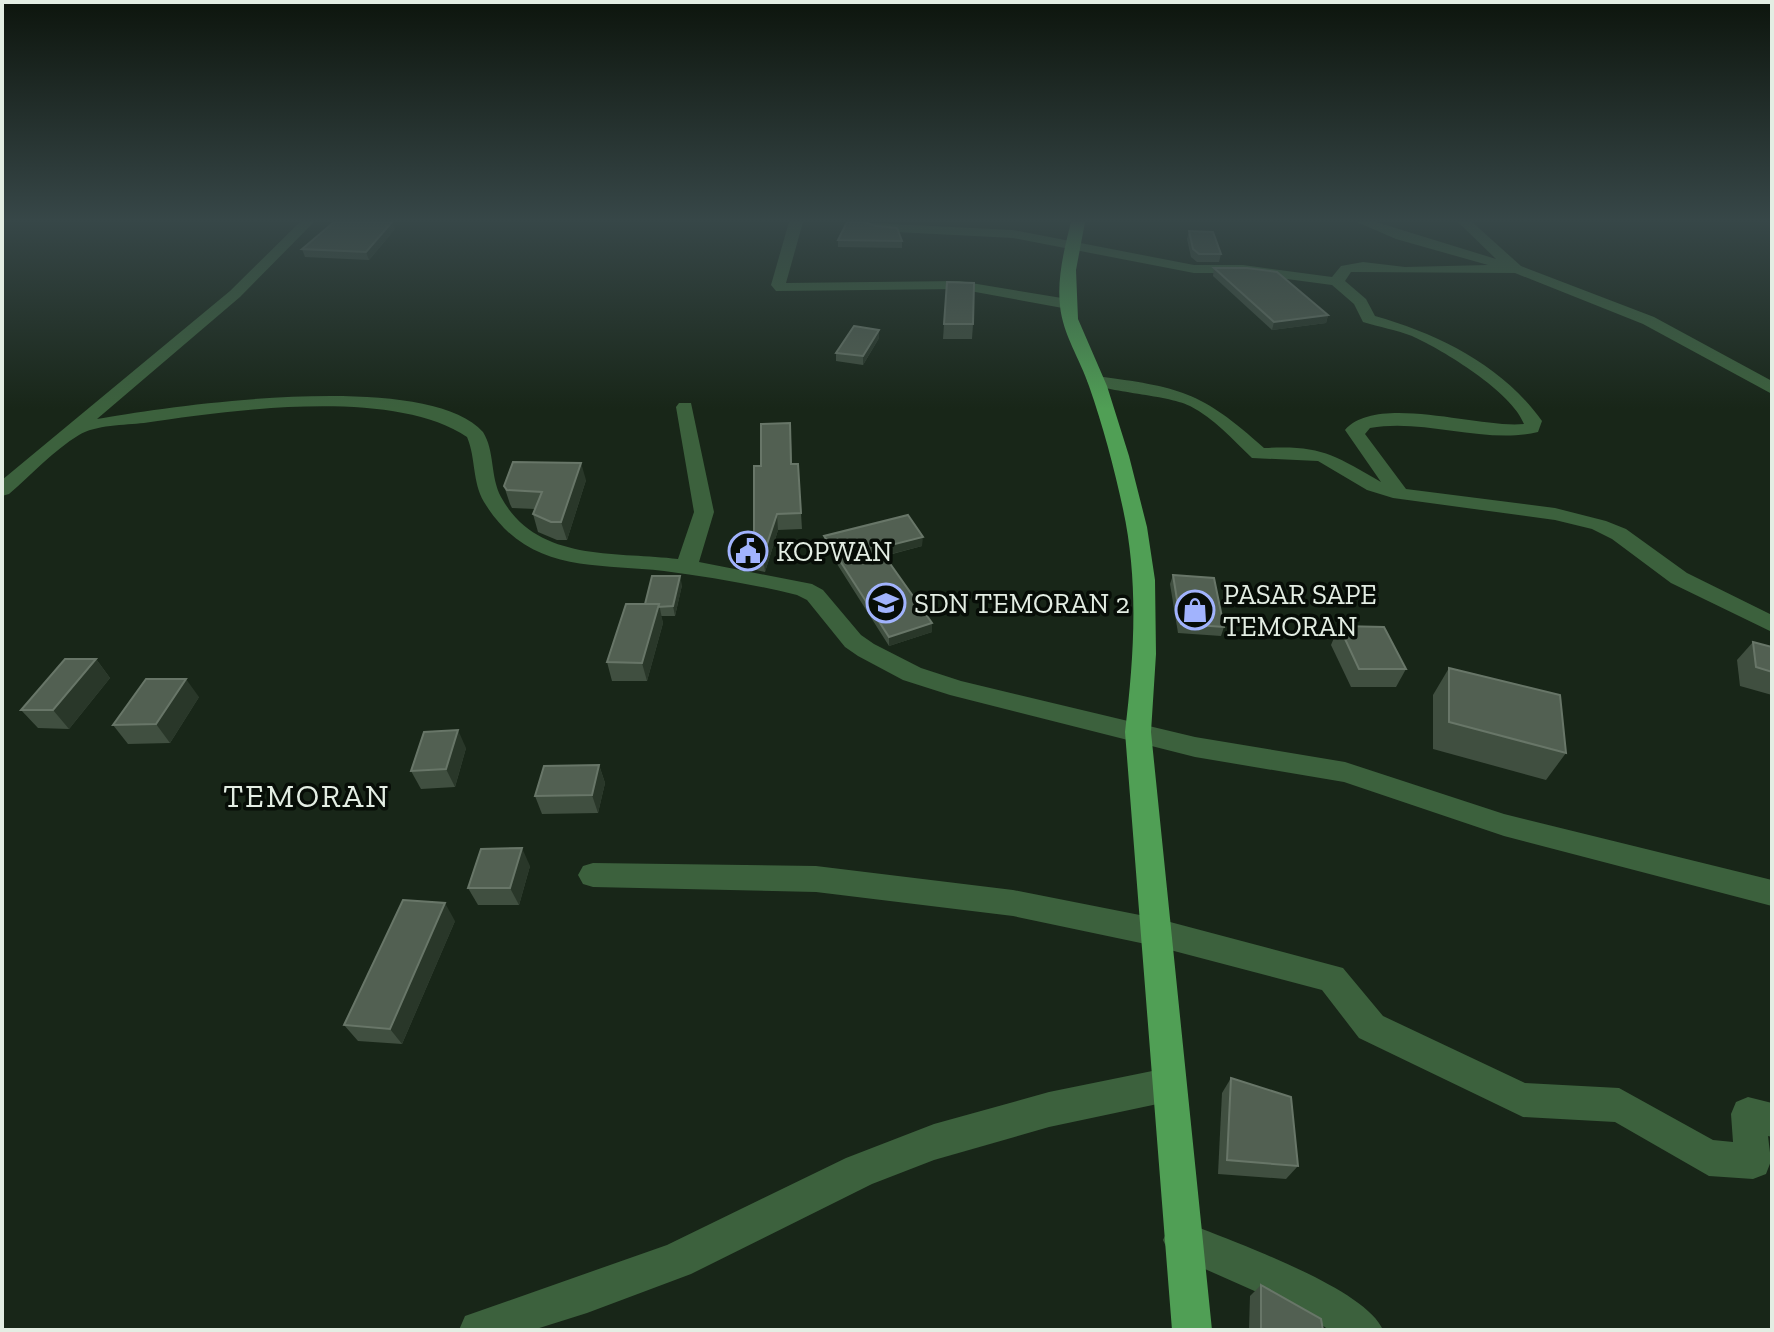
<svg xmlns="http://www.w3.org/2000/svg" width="1774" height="1332" viewBox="0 0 1774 1332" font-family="'Zilla Slab',serif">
<rect width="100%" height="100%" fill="#182618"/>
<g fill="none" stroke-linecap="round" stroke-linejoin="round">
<!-- minor -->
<g fill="#3c613d" fill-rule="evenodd">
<path d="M300 222H314L240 297 97 419C176 405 426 369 483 432 495 451 490 476 501 497 537 563 616 551 678 559L694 512 676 407 679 403H691L714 512 699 562 812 584 823 590 861 635 874 644 921 668 961 681 1195 737 1345 762 1504 814 1772 880V906L1504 836 1344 782 1195 757 950 695 903 680 858 656 845 647 807 600 797 595C753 584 708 577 664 571 593 563 528 574 484 502 472 481 476 458 467 437 393 387 231 410 144 423 125 425 95 425 79 435 54 450 31 475 9 494L2 496V480L230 291Z"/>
<polygon points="789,222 803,222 786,283 959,281 1068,299 1076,304 1068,309 959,289 776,291 771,285"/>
<path d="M850 222 1013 230 1194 265H1243L1332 277 1341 266 1363 262 1405 267 1488 265 1396 239 1357 222H1376L1496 259 1458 222H1472L1521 266 1654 317 1772 381V394L1643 324 1515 273 1351 272 1345 281 1366 299 1375 316C1439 334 1503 366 1542 421L1538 432C1486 445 1425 418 1370 428L1365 434 1406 489 1555 508 1606 521 1626 529 1687 573 1772 615V632L1671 583 1612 539 1592 529 1555 520 1393 498 1367 490 1318 461 1252 458C1233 440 1214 418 1190 406 1166 394 1099 392 1087 381L1096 376C1179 387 1201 391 1264 448 1320 445 1333 454 1381 482L1345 430C1377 393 1480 429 1524 424 1512 392 1443 350 1412 336 1397 330 1379 327 1363 322L1354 304 1332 285 1243 273H1194L1013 238 877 231Z"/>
<polygon points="593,863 816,866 1013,890 1155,918 1343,968 1383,1016 1525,1083 1619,1088 1713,1140 1733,1142 1731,1114 1736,1102 1748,1097 1772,1103 1772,1137 1768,1136 1771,1161 1766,1174 1753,1179 1709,1176 1615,1122 1523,1117 1359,1038 1322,990 1155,946 1013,916 816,892 593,887 583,884 578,875 583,866"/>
<polygon points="1167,1068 1179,1073 1184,1085 1179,1097 1167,1102 1049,1127 934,1160 872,1184 691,1274 587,1313 533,1330 459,1330 465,1316 667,1245 846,1158 934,1124 1049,1092"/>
<path d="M1182 1221C1228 1240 1365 1287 1383 1330H1329L1306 1314 1169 1253 1163 1240 1169 1227Z"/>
</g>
<!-- major -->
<path fill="#509f55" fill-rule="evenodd" d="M1071 222H1085L1076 270 1078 319 1107 386 1129 456 1147 527 1155 580 1156 654 1151 732 1212 1330H1172L1125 732C1134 657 1139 583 1123 509 1114 467 1103 426 1089 386 1080 359 1063 335 1060 306 1057 278 1064 250 1071 222Z"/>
</g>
<!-- wall -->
<g fill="#404f40">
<polygon points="395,229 369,260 305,257 302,249"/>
<polygon points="1189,231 1221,254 1219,262 1197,262 1191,257 1187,239"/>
<polygon points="838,240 902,241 902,248 838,247"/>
<polygon points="1214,268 1328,315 1326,323 1272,330 1213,276"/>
<polygon points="947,282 973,324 972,339 943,339"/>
<polygon points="879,338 863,365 836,361 836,353"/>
<polygon points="791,438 792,464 798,464 802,529 778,530 765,572 756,570 754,554 761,466"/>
<polygon points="586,480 567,540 557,540 538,532 533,514 535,509 512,508 510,504 504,486"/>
<polygon points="824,536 922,546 885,556 932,632 889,646 825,545"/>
<polygon points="1173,575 1224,627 1221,636 1178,633 1170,584"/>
<polygon points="682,585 675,616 661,616 663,623 647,681 612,681 607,662 645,604"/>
<polygon points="1339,626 1406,669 1396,687 1351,687 1331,645"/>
<polygon points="1753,642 1772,647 1772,695 1740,686 1737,660"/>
<polygon points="96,659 110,678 69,729 38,728 21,710"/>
<polygon points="1449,668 1566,753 1546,780 1433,749 1433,695"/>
<polygon points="199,697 170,743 128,744 113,725"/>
<polygon points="466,748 455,787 421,789 411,771"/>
<polygon points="599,765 605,783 598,813 542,814 535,796"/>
<polygon points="530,866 519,905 478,905 468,888"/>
<polygon points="455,921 402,1044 358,1041 344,1025"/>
<polygon points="1231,1078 1298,1166 1286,1179 1218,1174 1222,1093"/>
<polygon points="1261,1285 1323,1330 1249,1330 1250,1296"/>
</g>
<!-- shaded-wall -->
<g fill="#293729">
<polygon points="392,222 395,229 369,260 366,252"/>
<polygon points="1328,315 1326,323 1272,330 1274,322"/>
<polygon points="879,330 879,338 863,365 863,356"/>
<polygon points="581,463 586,480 567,540 561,522"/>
<polygon points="777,514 778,530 765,572 763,556"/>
<polygon points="923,537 922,546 879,557 879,548"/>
<polygon points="680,576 682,585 675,616 673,606"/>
<polygon points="659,604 663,623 647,681 642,663"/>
<polygon points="932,623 932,632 889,646 889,637"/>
<polygon points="96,659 110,678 69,729 53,710"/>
<polygon points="186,679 199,697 170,743 156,724"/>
<polygon points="458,730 466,748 455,787 446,769"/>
<polygon points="599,765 605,783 598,813 592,795"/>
<polygon points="522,848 530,866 519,905 510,888"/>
<polygon points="445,903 455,921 402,1044 390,1029"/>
</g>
<!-- building -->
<g fill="#526052" stroke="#687668" stroke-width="2">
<polygon points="334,222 392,222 366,252 302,249"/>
<polygon points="847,222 864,222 876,226 897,228 902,241 838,240"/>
<polygon points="1189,231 1213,232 1221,254 1199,254 1193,249"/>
<polygon points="1214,268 1247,268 1277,272 1328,315 1274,322"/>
<polygon points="947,282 974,283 973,324 944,324"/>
<polygon points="854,326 879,330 863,356 836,353"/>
<polygon points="790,423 791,464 798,464 801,513 777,514 763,556 754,554 754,466 761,466 761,424"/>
<polygon points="513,462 581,463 561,522 551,522 533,514 542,492 507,490 504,486"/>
<polygon points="908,515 923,537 879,548 932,623 889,637 824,536"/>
<polygon points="1173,575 1214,578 1224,627 1181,624"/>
<polygon points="652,576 680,576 673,606 658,607 659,604 645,604"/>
<polygon points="626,604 659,604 642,663 607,662"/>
<polygon points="1339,626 1384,627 1406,669 1359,669"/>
<polygon points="1753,642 1772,647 1772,672 1756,667"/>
<polygon points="65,659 96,659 53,710 21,710"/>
<polygon points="1449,668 1560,695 1566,753 1449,722"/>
<polygon points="146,679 186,679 156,724 113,725"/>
<polygon points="458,730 446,769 411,771 424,732"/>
<polygon points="599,765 592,795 535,796 544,766"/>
<polygon points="522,848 510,888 468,888 481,849"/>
<polygon points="403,900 445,903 390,1029 344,1025"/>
<polygon points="1231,1078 1291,1097 1298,1166 1227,1160"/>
<polygon points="1261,1285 1321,1319 1323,1330 1261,1330"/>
</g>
<!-- sky -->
<linearGradient id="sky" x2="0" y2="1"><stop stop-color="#0d150d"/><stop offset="0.54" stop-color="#374748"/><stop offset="1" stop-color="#374748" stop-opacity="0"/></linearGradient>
<rect width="1774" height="409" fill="url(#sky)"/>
<!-- icons -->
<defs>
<g id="civic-ring" transform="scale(2)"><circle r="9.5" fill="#070d07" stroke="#a1b3fd" stroke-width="1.5"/><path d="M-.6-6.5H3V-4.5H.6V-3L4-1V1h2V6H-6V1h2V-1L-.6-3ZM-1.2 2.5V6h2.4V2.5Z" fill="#a1b3fd"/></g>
<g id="school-ring" transform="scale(2)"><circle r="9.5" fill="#070d07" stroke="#a1b3fd" stroke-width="1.5"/><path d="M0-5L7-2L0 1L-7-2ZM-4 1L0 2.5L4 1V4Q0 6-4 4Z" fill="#a1b3fd"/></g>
<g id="shop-ring" transform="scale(2)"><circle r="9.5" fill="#070d07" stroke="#a1b3fd" stroke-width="1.5"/><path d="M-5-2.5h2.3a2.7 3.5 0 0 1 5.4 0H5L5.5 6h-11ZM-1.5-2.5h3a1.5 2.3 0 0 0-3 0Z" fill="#a1b3fd"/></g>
</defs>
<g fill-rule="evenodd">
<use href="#civic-ring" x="748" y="551"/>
<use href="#school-ring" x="886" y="603"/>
<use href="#shop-ring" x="1195" y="610"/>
</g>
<g text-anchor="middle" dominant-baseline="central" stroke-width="7" stroke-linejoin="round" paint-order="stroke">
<!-- poi labels -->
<g font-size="28" fill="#e3ede3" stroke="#070d07" text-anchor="start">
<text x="776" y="551">KOPWAN</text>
<text x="1223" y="594">PASAR SAPE<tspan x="1223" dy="32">TEMORAN</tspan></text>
<text x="914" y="603">SDN TEMORAN 2</text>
</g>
<!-- quarter labels -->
<g font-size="32" letter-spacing="2" fill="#e3ede3" stroke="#070d07">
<text x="307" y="796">TEMORAN</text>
</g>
</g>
<!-- border -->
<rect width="1774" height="1332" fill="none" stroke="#e3ede3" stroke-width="8"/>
</svg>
